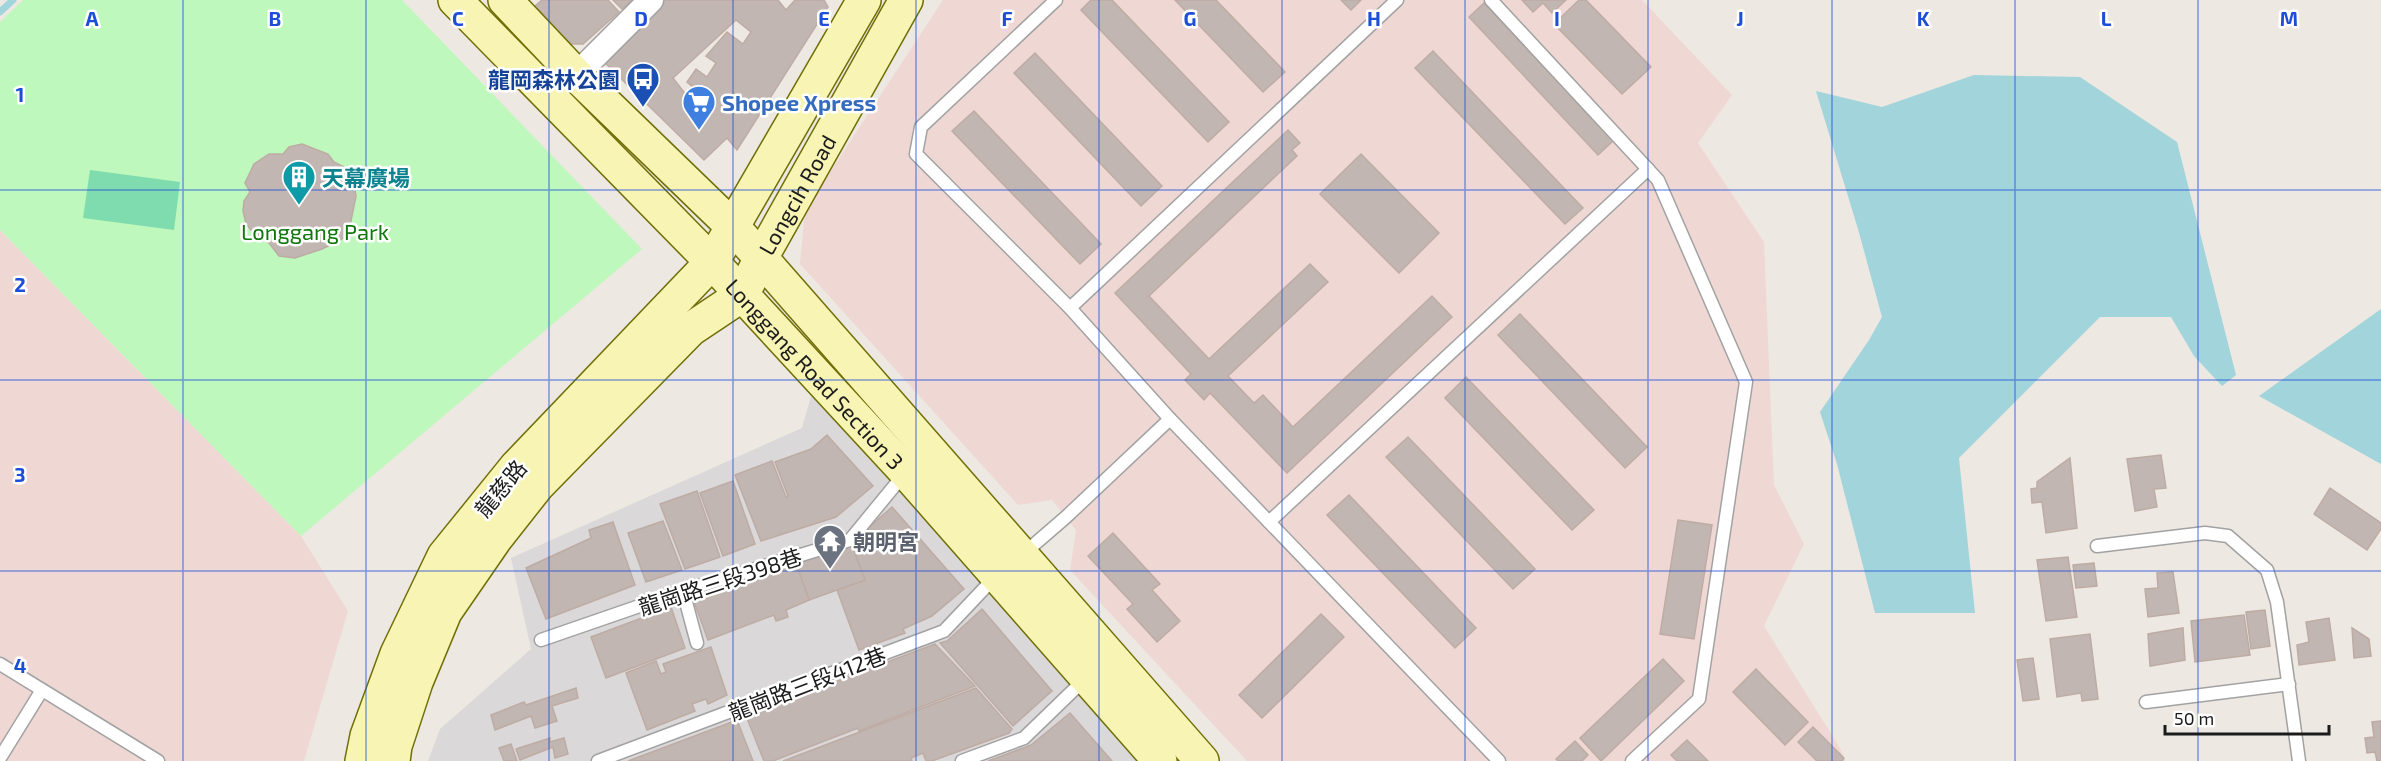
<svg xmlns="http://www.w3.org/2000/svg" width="2381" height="761" viewBox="0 0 2381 761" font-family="'Exo 2','Noto Sans TC',sans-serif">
<rect width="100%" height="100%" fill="#ede8e1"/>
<!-- residential -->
<polygon fill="#dad8d9" points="812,393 1138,761 428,761 440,729 531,649 511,558 802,428"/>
<!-- military -->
<g fill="#efd8d4">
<polygon points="943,0 1642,0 1732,95 1698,143 1764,242 1774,485 1804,544 1764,626 1840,748 1845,761 1247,761 1070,570 1076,530 1052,500 1018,505 800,264 805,210"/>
<polygon points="0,230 301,536 348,611 304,761 0,761"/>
</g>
<!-- park -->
<polygon fill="#bef8bd" points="23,0 402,0 642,249 301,536 0,230 0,22"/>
<!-- pitch -->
<polygon fill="#7fdcae" points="90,170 180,182 174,230 83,218"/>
<!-- water -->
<g fill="#a1d4db">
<polygon points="1974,75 2080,77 2177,142 2236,375 2222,386 2194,356 2171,317 2100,317 1959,458 1975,613 1875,613 1837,464 1820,412 1869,340 1882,317 1858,229 1816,91 1882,107"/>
<polygon points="2381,309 2381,464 2259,396"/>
</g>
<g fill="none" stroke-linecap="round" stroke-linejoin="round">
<!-- stream -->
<polyline stroke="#a1d4db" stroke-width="7" points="0,12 13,0"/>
</g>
<!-- building -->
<g fill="#c1b6b1" stroke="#beaca4" stroke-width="1.5" fill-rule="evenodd">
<polygon points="542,0 608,0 619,12 583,44 571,44 535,6"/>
<polygon points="613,0 633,0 622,9"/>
<path d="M664 0H778L786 10 795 0H824L828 7 737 150 727 138 704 160 602 60ZM736 20 751 32 743 44 727 32 706 56 716 63 707 77 696 69 687 82 701 94 694 105 673 78Z"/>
<polygon points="1091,0 1112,0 1229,122 1208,142 1081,10"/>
<polygon points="1175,0 1216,0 1285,72 1263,92"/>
<polygon points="1341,0 1361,0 1351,10"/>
<polygon points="1522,0 1566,0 1552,13 1543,3 1533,12"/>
<polygon points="1579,0 1586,0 1651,67 1622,94 1554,24"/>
<polygon points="1484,3 1613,141 1598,155 1469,17"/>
<polygon points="1433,51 1583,208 1565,224 1415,68"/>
<polygon points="1035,53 1162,186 1141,206 1014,73"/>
<polygon points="974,111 1101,244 1080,264 952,131"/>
<polygon points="1288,130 1300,143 1292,150 1297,156 1149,296 1209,359 1310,264 1328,282 1228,376 1254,403 1263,395 1293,427 1432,296 1452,317 1287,473 1210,393 1204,400 1185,380 1191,374 1115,293"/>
<polygon points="302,144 328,154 334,162 352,171 356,196 348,236 322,249 295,258 279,256 269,243 254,234 246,224 243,211 244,201 250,192 245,183 254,164 269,154 283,154 289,147"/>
<polygon points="1361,154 1439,233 1399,273 1320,194"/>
<polygon points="1520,314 1647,447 1625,468 1498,335"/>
<polygon points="1466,377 1594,510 1572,530 1445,398"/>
<polygon points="827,435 873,486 836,517 761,541 735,475 772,461 786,497 788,496 775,462 811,449"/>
<polygon points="1408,437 1535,569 1513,589 1386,457"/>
<polygon points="2161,455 2166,488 2154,489 2157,507 2135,511 2127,459"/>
<polygon points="2070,458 2077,528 2046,533 2042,502 2032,503 2031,489 2037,488 2037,482"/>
<polygon points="733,481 755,544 723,556 700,493"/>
<polygon points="2330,488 2381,523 2381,529 2367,550 2314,514"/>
<polygon points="697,491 720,557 685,569 660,504"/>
<polygon points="1349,495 1476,628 1455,648 1327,515"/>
<polygon points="892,507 964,589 932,616 903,629 905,633 859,650 837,590 865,580 851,543"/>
<polygon points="1678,520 1712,525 1694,639 1660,634"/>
<polygon points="663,521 682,570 646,582 628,533"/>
<polygon points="613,522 635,585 546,619 526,568 591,538 589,530"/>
<polygon points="1113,533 1160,584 1152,590 1180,621 1157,642 1127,609 1133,604 1088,556"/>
<polygon points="850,540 865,580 809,600 795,560"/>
<polygon points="2068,557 2077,617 2046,621 2037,560"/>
<polygon points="795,560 809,600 786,610 788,617 776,621 774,615 708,640 693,599"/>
<polygon points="2094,563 2097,586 2076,588 2073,565"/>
<polygon points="2173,572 2179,613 2148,617 2145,589 2158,588 2157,573"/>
<polygon points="671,607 685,648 606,678 591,637"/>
<polygon points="982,609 1052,691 1013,726 940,643 947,641"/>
<polygon points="2265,610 2270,646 2251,649 2246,612"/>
<polygon points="1321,614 1344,637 1262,718 1239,695"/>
<polygon points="2244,615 2250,655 2195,662 2191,621"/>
<polygon points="2329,618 2335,660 2299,665 2297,645 2309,642 2306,622"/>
<polygon points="2183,628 2185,660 2150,666 2148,634"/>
<polygon points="2352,628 2369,639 2371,656 2354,658"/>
<polygon points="2090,634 2098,699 2082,701 2081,693 2057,697 2050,639"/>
<polygon points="935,644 975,686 859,731 858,728 773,761 764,761 746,716"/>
<polygon points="711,647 727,695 708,704 706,699 692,704 695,711 647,730 626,673 656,661 661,674 666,672 663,664"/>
<polygon points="2033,658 2039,699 2023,701 2017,660"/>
<polygon points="1663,659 1684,681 1601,761 1580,738"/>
<polygon points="1756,669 1808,722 1785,745 1733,692"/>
<polygon points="576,688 578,698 552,706 557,721 535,728 531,716 495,730 491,715 524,702 526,705"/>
<polygon points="976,688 1012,729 1009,733 932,761 926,761 923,753 911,758 912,761 783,761"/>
<polygon points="1070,713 1112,761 988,761 1031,745"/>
<polygon points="737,720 753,761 628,761"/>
<polygon points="2381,721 2381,761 2377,761 2375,752 2367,753 2365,738 2374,737 2372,722"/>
<polygon points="1813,727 1844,758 1842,761 1817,761 1798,742"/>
<polygon points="550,738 550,742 564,738 568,754 555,758 553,747 520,760 516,749"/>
<polygon points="1687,740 1708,761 1677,761 1671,755"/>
<polygon points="1575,741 1588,755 1582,761 1558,761 1556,759"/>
<polygon points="511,744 517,761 504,761 499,748"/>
</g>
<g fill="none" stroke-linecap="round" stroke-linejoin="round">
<!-- lane casing -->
<g stroke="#a2a2a2" stroke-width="15">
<g id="lane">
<polyline points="1056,0 921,127 916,154 1070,308"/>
<polyline points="1397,0 1070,308 1170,419 1499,761"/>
<polyline points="1491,0 1658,180 1746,382 1699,699 1632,761"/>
<polyline points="1269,522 1648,169"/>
<polyline points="2097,546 2205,533 2228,536 2267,570 2277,602 2299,761"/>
<polyline points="1022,555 1066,517 1170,419"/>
<polyline points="683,591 697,643"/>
<polyline points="541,640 683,591 850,540 905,473"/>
<polyline points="0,664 158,761"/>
<polyline points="2146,702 2289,684"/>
<polyline points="0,758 42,690"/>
<polyline points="598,761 944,631 996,576"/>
<polyline points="962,761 1024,738 1086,678"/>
</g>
</g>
<!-- street casing -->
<g stroke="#a2a2a2" stroke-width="27">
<polyline id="street" points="576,75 651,0"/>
</g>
<!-- secondary casing -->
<g stroke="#6f6f06" stroke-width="36">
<g id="secondary">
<path id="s1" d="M455 0 712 262 906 472 1160 761"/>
<polyline points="505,0 576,75 732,226 761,258 1202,761"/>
<polyline points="362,761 367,736 397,654 444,556 516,467 712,262 864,0"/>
<path id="s2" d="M393 761 395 746 416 682 445 612 496 538 537 486 691 329 742 295 761 258 906 0"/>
</g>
</g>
<!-- lane -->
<use href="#lane" stroke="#fff" stroke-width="12"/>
<!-- street -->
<use href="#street" stroke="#fff" stroke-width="24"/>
<!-- secondary -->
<use href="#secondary" stroke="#f8f4b4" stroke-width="33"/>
</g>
<!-- grid -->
<path fill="none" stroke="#1d4ed8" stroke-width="1.5" stroke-opacity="0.55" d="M183 0V761M366 0V761M549 0V761M733 0V761M916 0V761M1099 0V761M1282 0V761M1465 0V761M1648 0V761M1832 0V761M2015 0V761M2198 0V761M0 190H2381M0 380H2381M0 571H2381"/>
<!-- icons -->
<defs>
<g id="bus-pin" transform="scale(1.725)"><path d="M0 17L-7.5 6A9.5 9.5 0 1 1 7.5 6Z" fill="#1a4fb4" stroke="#fff"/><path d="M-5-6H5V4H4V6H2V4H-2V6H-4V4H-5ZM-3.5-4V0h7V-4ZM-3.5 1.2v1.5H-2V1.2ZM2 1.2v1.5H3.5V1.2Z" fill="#fff"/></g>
<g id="supermarket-pin" transform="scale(1.725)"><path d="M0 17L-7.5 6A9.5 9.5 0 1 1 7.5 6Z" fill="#3f7fe0" stroke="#fff"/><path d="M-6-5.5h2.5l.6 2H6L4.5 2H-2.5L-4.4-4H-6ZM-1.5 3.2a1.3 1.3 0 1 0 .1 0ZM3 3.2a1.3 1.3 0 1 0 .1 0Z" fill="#fff"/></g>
<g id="building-pin" transform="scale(1.725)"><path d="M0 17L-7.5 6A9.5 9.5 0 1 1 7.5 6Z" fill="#0f9aa8" stroke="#fff"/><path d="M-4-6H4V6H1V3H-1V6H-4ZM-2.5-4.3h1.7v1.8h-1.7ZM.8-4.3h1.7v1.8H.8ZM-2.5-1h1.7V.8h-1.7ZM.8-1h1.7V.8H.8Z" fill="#fff"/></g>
<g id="temple-pin" transform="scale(1.725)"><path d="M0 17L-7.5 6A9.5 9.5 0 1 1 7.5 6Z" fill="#6b7280" stroke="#fff"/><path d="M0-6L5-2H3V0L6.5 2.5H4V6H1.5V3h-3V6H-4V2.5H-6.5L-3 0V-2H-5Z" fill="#fff"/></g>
</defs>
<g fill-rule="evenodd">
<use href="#bus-pin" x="643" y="79"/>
<use href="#supermarket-pin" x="699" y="102"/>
<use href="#building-pin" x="299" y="177"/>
<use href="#temple-pin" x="830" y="541"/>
</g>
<g text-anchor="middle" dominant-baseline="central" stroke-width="5" stroke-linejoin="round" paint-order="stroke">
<!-- transit labels -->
<g font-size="22" font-weight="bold" fill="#164399" stroke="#fff" text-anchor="end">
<text x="620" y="79">龍岡森林公園</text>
</g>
<!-- shop labels -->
<g font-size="22" font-weight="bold" fill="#366cbe" stroke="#fff" text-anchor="start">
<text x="722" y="102">Shopee Xpress</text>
</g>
<!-- culture labels -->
<g font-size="22" font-weight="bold" fill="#0d838f" stroke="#fff" text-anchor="start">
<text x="322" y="177">天幕廣場</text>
</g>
<!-- street labels -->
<g font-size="22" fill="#1b1b1b" stroke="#fff">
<text stroke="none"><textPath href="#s2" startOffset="710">Longcih Road</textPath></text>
<text stroke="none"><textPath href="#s1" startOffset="519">Longgang Road Section 3</textPath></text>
<text transform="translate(500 488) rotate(-50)">龍慈路</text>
<text transform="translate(720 581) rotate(-18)">龍崗路三段398巷</text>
<text transform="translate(807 683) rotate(-21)">龍崗路三段412巷</text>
</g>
<!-- park labels -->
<g font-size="22" fill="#0f770c" stroke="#fff">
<text x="315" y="231">Longgang Park</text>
</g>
<!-- worship labels -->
<g font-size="22" font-weight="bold" fill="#5b616d" stroke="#fff" text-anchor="start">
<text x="853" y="541">朝明宮</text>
</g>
</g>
<g font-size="20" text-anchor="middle" font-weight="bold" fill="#1d4ed8" stroke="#fff" stroke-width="5" stroke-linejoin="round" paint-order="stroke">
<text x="92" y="26">A</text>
<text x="275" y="26">B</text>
<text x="458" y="26">C</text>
<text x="641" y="26">D</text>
<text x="824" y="26">E</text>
<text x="1007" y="26">F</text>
<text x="1190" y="26">G</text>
<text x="1374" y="26">H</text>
<text x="1557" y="26">I</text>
<text x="1740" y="26">J</text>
<text x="1923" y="26">K</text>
<text x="2106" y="26">L</text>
<text x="2289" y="26">M</text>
<text x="20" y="102">1</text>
<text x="20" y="292">2</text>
<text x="20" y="482">3</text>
<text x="20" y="673">4</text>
</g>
<!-- scale -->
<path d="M2165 725v9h164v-9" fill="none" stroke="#1b1b1b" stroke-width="3"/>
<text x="2174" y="725" font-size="18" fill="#1b1b1b" stroke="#ffffff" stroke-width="4.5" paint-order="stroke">50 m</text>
</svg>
